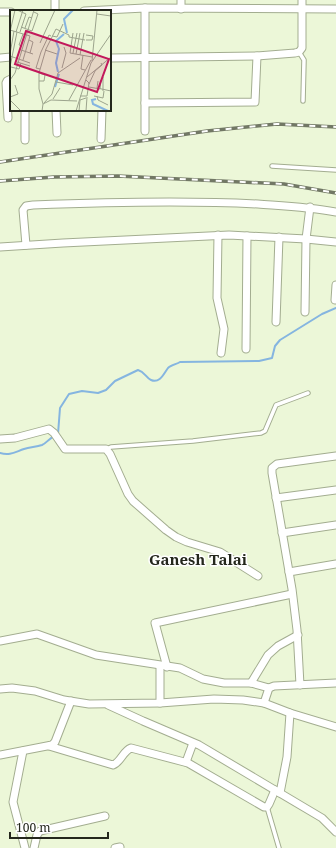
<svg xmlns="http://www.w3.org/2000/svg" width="336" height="848" viewBox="0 0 336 848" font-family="'Noto Serif',serif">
<rect width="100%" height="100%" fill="#ecf7d8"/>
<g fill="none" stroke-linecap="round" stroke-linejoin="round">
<!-- stream -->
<g stroke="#85b5e0" stroke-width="2">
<path d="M58 434 60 408 69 394 82 391 98 393 106 390 115 381 138 370C145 372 146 378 151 380 160 384 164 373 168 368 171 365 177 364 180 362L259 361 272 358 275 346 280 340 322 314 336 308"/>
<path d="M0 453C10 456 15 452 24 449 30 447 36 447 42 445 47 443 49 438 55 436"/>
</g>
<!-- service casing -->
<g stroke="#a3ad90" stroke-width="5.5">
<g id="service">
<polyline points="299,52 304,60 303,101"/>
<polyline points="272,166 336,170"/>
<polyline points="106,449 111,447 193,441 261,433 265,431 276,405 308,393"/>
<polyline points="267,807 279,848"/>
</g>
</g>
<!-- minor casing -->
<g stroke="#a3ad90" stroke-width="9">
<g id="minor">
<polyline points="181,0 181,9"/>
<polyline points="55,11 55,0"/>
<polyline points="84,11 145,8 336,9"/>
<polyline points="0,12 11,12"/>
<polyline points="0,58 11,57"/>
<polyline points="110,58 257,56 295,53 299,52 302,48 302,0"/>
<polyline points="145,103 255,102 257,56"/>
<polyline points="56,110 57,133"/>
<polyline points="8,118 6,83 7,81 11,79"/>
<polyline points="145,131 145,8"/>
<polyline points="101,139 102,110"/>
<polyline points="25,140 25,110"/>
<polyline points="218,235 217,298 224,329 221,353"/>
<path d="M26 245 23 210 26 206 33 205C108 202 183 200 258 204 285 206 309 207 336 212"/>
<polyline points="0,247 63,243 229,235 306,239 336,242"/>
<polyline points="335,300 336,285"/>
<polyline points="305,312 306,239 310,207"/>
<polyline points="276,322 279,237"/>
<polyline points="246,349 247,236"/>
<polyline points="0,439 15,438 49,429 54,433 65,449 106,449 110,454 128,494 133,501 166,530 176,537 187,542 220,552 258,576"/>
<polyline points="276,498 336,490"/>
<polyline points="282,533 336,525"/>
<polyline points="289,572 336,564"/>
<polyline points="0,641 37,634 96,655 180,668 203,679 224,683 251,683 269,688"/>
<polyline points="160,666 160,703"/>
<polyline points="167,667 155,623 292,594"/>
<polyline points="251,683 268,655 278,646 298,635"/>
<polyline points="300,685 297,630 292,589 272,473 272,468 277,464 336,456"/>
<polyline points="0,689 12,688 35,691 64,700 89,704 160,703 214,699 243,700 264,703 290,713 336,727"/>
<polyline points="264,703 269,688 274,686 336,683"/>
<polyline points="108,705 143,721 199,745 322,818 336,832"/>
<path d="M49 746 113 765C121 762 123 751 131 748L188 763 264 807H267L269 804 275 790"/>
<polyline points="23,751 13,802 25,848"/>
<polyline points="0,755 52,745 55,742 71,701"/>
<polyline points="186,762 193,743"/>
<polyline points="280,793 287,757 290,713"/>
<polyline points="34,848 37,835 40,831 105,816"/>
<polyline points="115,848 120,847"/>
</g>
</g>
<!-- service -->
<use href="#service" stroke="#fff" stroke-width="3.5"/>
<!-- minor -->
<use href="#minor" stroke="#fff" stroke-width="7"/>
<!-- rail casing -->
<g stroke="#727865" stroke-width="3.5">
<g id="rail">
<polyline points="0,162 207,131 277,124 336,127"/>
<polyline points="0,181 54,177 118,176 284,184 336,193"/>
</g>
</g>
<!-- rail -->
<use href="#rail" stroke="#fff" stroke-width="2" stroke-dasharray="6" stroke-linecap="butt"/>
</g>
<g text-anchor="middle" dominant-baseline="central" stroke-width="3" stroke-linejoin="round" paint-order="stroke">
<!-- neighbourhood labels -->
<g font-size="15" font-weight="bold" fill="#24271c" stroke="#fff">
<text x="198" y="559">Ganesh Talai</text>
</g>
</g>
<!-- overview -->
<g transform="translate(10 10)">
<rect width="101" height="101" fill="#ecf7d8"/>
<path fill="none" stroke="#85b5e0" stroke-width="2" d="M57 23 54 9 63 0M48 62 46 53 49 39 46 31 54 24M45 77 49 64M86 89 82 90 83 94 98 101"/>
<path fill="none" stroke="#9ca48d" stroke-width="1" d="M7 0 16 4 10 22M87 4 101 6M11 17 22 21 28 4 24 2M15 18 19 7 22 8M0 20 20 26 13 50M0 22 5 0M6 22 13 0M63 23 60 43 82 47M76 25 83 26 82 30H76M42 26 47 27 53 14M19 30 23 32 20 43M30 33 45 0M12 36 9 35 13 24M11 40 23 44M35 40 47 44M63 43 67 23M0 44 4 21M66 44 70 23M70 45 74 23M73 45 71 59 75 60M0 46 20 53M82 51 87 0M7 52 20 56M0 57 7 22M1 57 9 59 11 53M52 58 56 43 54 37M30 59 26 58 31 42 39 25 41 26M77 67 101 47M93 67V81M0 70 5 63 24 0M29 71H34L35 65 29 63M88 71 87 78 101 81M46 72 63 75M79 74 85 61 92 55 91 53M79 77 90 79 91 70M70 86H77L79 73 76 70M84 86 93 88 94 81M87 86 88 90 98 95M0 87 8 84 5 75M43 89 50 78M0 90 11 101M59 90 81 50M34 93 42 84 48 63 70 48M33 94 29 79V63L36 39 46 19 59 25V27L75 30M32 101 33 94 41 90 67 91M66 101 81 53 101 24M69 101 70 90 76 88M76 101 77 87"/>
<path fill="#c2185b" fill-opacity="0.15" stroke="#c2185b" stroke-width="2" d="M16 21 99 49 87 82 5 54Z"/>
<rect width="101" height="101" fill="none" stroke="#24271c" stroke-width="2"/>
</g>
<!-- scale -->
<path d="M10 832v6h98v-6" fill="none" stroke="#24271c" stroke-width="2"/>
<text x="16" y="832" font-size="12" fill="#24271c" stroke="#ffffff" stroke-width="3" paint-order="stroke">100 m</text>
</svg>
